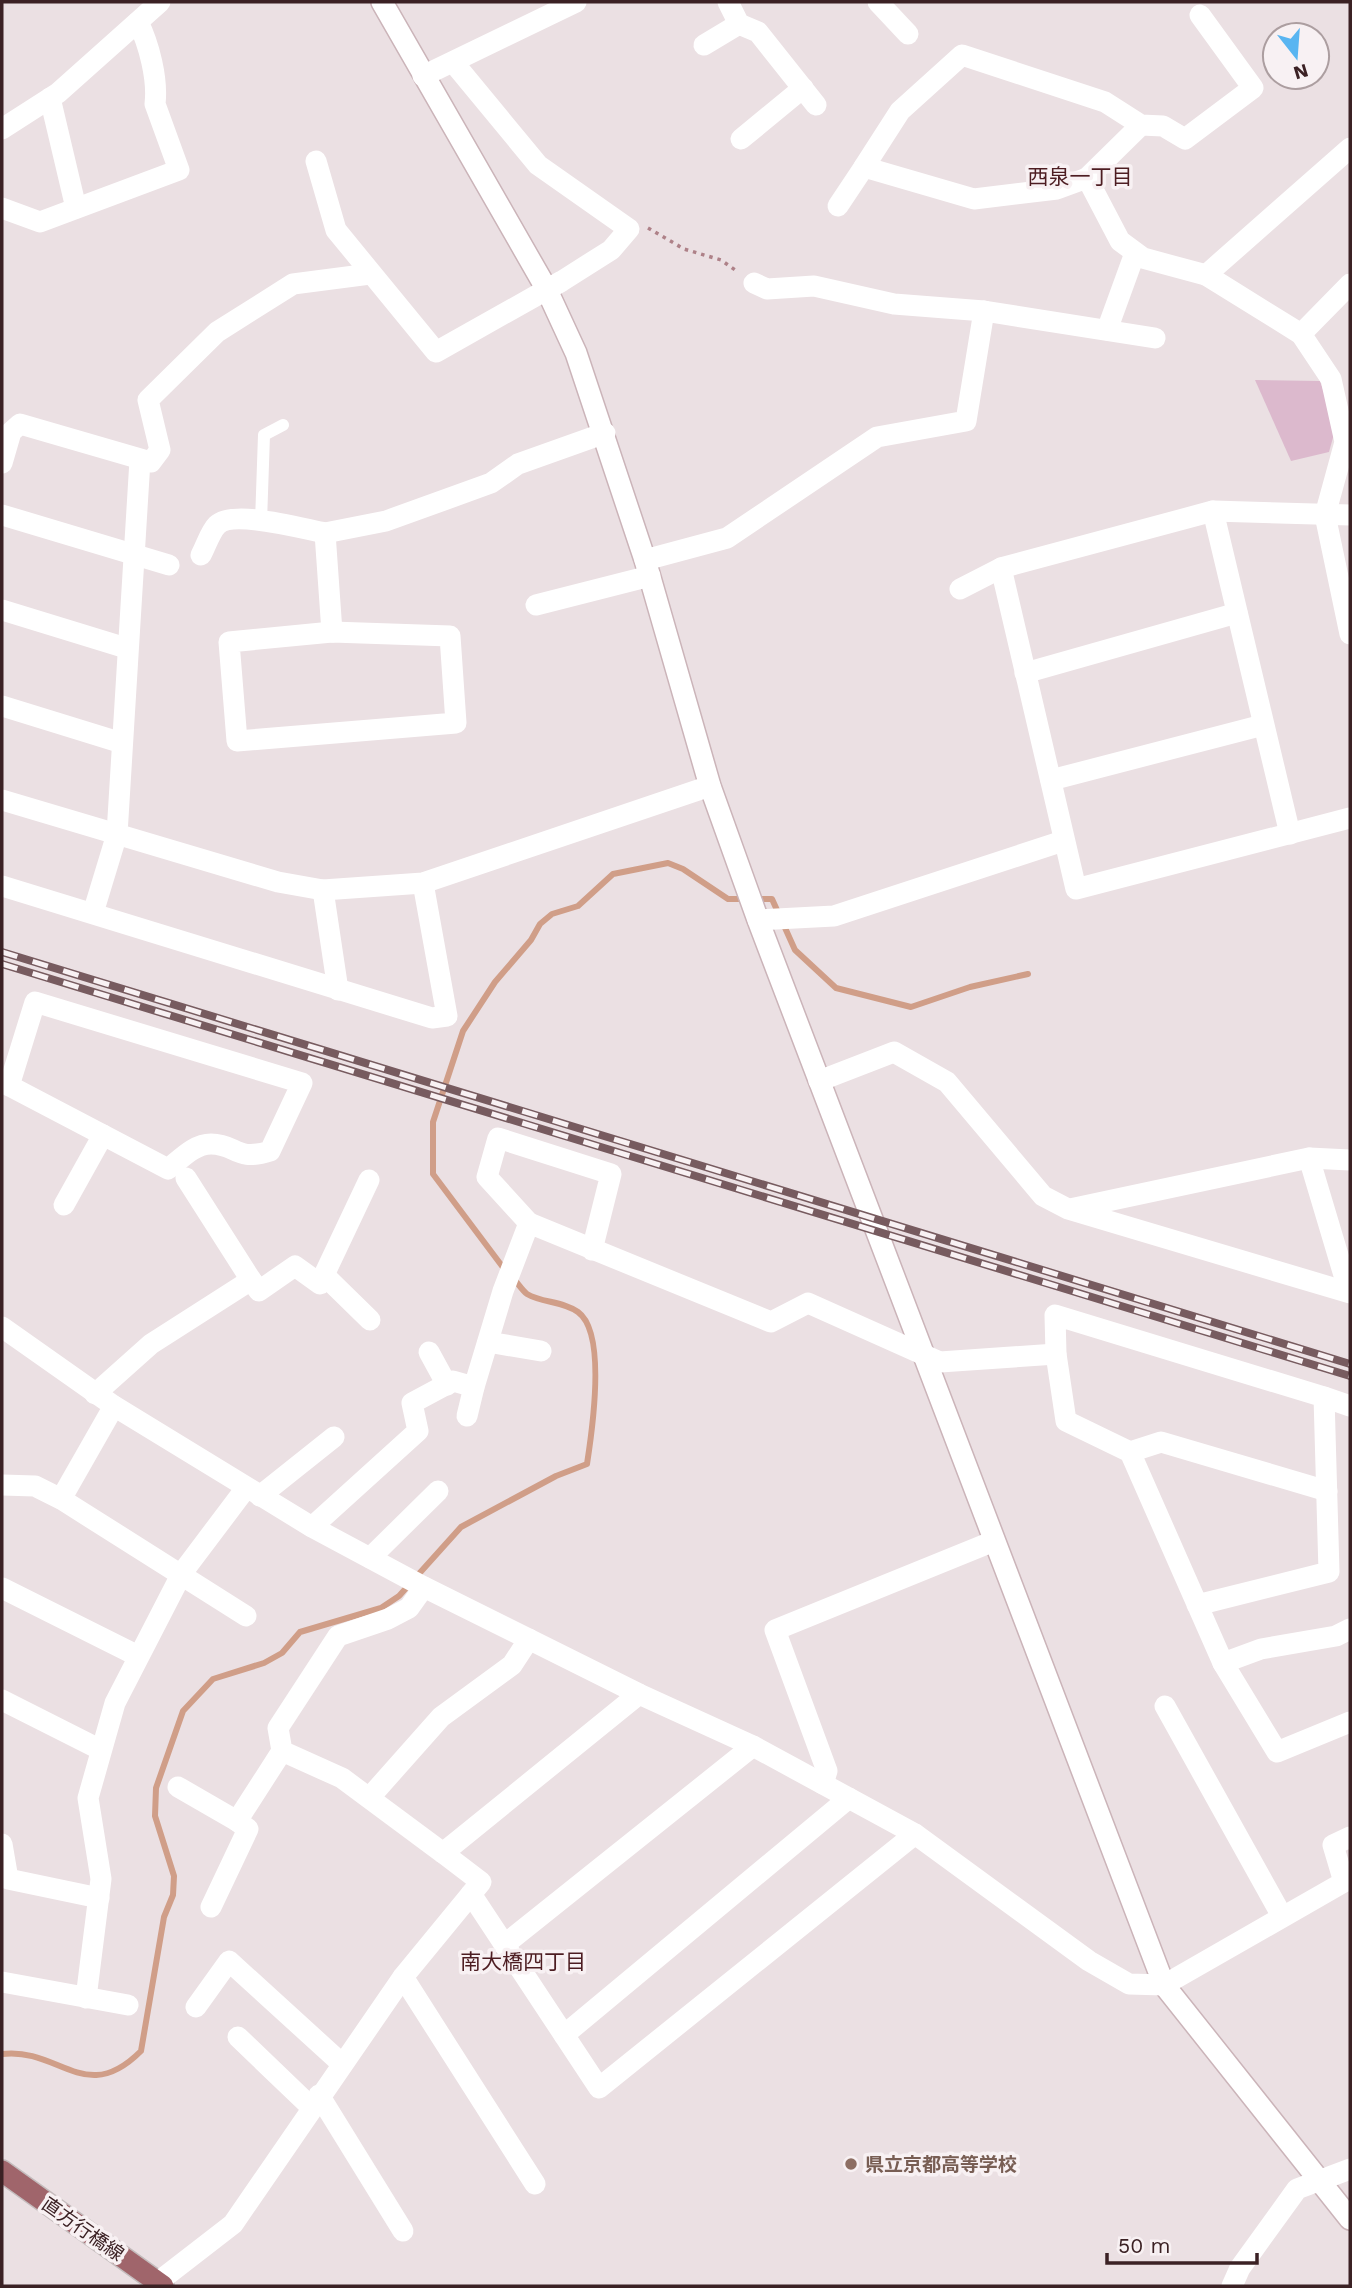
<svg xmlns="http://www.w3.org/2000/svg" width="1352" height="2288" viewBox="0 0 1352 2288" font-family="'Work Sans','Noto Sans JP',sans-serif">
<rect width="100%" height="100%" fill="#ebe0e3"/>
<!-- green -->
<polygon fill="#dcb9cd" points="1255,380 1320,381 1336,427 1329,452 1291,461"/>
<g fill="none" stroke-linecap="round" stroke-linejoin="round">
<!-- stream -->
<g stroke="#d09e88" stroke-width="6">
<polyline points="756,899 772,899 795,950 836,988 911,1007 970,987 1028,974"/>
<polyline points="505,1270 433,1174 433,1122 463,1031 495,982 531,940 540,924 552,914 578,906 613,874 668,863 683,869 728,899 745,899"/>
<path d="M2 2054C60 2047 85 2107 141 2051L164 1917 173 1895 174 1876 155 1816 156 1788 183 1711 213 1679 264 1663 282 1653 300 1632 381 1608 399 1596 461 1527 556 1476 587 1464C592 1432 607 1333 578 1312 563 1301 542 1303 527 1294 522 1290 517 1282 513 1278"/>
</g>
<!-- secondary casing -->
<g stroke="#cbb4b9" stroke-width="24">
<polyline id="secondary" points="382,2 546,288 576,353 645,560 710,786 758,920 1164,1985 1350,2219"/>
</g>
<!-- primary casing -->
<g stroke="#c4bcbd" stroke-width="24">
<polyline id="primary" points="2,2171 163,2286"/>
</g>
<!-- path -->
<polyline stroke="#ae8188" stroke-width="3.5" stroke-dasharray="3.5 5" stroke-linecap="butt" points="648,228 684,249 721,260 738,272"/>
<!-- lane -->
<polyline stroke="#fff" stroke-width="12" points="261,522 264,435 283,425"/>
<!-- street -->
<g stroke="#fff" stroke-width="21">
<polyline points="728,2 739,24 758,32 816,105"/>
<polyline points="878,2 908,34"/>
<polyline points="1200,15 1253,88 1185,139 1163,126 1141,125 1105,102 962,55 900,111 864,167 974,199 1057,189 1087,178 1120,241 1143,258 1206,275 1301,334 1331,379 1345,442 1325,515 1350,634"/>
<polyline points="704,45 739,24"/>
<polyline points="423,76 576,2"/>
<polyline points="50,98 76,208"/>
<polyline points="2,129 58,93 160,2"/>
<polyline points="741,139 803,88"/>
<polyline points="316,161 336,230 436,352 562,281 611,250 629,229 538,165 453,62"/>
<polyline points="1087,178 1141,125"/>
<polyline points="838,206 864,167"/>
<path d="M2 208 40 222 179 170 155 104C158 79 149 44 138 22"/>
<polyline points="1206,275 1350,148"/>
<polyline points="754,283 767,289 814,286 894,304 984,311"/>
<polyline points="1107,330 1135,253"/>
<polyline points="1301,334 1350,284"/>
<polyline points="2,463 11,432 20,424 151,462 160,450 148,400 217,332 293,284 370,274"/>
<polyline points="1213,511 1290,834"/>
<polyline points="2,515 169,565"/>
<path d="M201 555C206 546 210 532 217 525 233 509 303 529 325 533"/>
<polyline points="645,560 727,538 877,437 966,421 984,311 1155,338"/>
<polyline points="1001,568 1076,889 1350,818"/>
<polyline points="960,589 1001,568 1213,511 1350,515"/>
<polyline points="536,605 650,576"/>
<polyline points="2,610 126,648"/>
<polygon points="332,632 450,636 456,723 237,741 229,642"/>
<polyline points="332,632 325,533 386,521 491,483 518,464 605,433"/>
<polyline points="1025,673 1237,613"/>
<polyline points="2,706 122,743"/>
<polyline points="1051,780 1263,725"/>
<polyline points="2,800 278,882 323,890 423,883 710,786"/>
<polyline points="2,886 432,1018 447,1016 423,883"/>
<polyline points="323,890 338,990"/>
<polyline points="93,913 117,834 140,460"/>
<polyline points="758,920 834,916 1063,841"/>
<polyline points="819,1081 894,1052 947,1082 1043,1196 1068,1209 1350,1293"/>
<path d="M2 1082 168 1169C181 1159 194 1144 211 1144 237 1144 235 1162 270 1151L302 1083 35 1002 9 1086"/>
<polyline points="1309,1158 1349,1292"/>
<polyline points="186,1178 251,1280"/>
<polyline points="64,1205 103,1135"/>
<polyline points="1070,1209 1309,1158 1350,1160"/>
<polyline points="529,1223 487,1177 498,1138 611,1174 592,1250"/>
<polyline points="324,1275 369,1180"/>
<polyline points="2,1327 114,1406 312,1527 424,1587 639,1694 753,1746 915,1834 1089,1961 1129,1984 1164,1985 1344,1882 1333,1845 1350,1837"/>
<polyline points="488,1342 541,1351"/>
<polyline points="429,1352 447,1385"/>
<polyline points="95,1394 151,1344 251,1280 259,1291 295,1266 320,1284 324,1275 370,1320"/>
<polyline points="1324,1397 1350,1406"/>
<polyline points="467,1416 474,1387"/>
<polyline points="1130,1452 1161,1442 1327,1491"/>
<polyline points="2,1485 35,1486 61,1499 246,1616"/>
<polyline points="260,1496 334,1437"/>
<polyline points="61,1499 114,1406"/>
<polyline points="312,1527 418,1431 412,1403 453,1381 474,1387 503,1291 529,1223 771,1322 808,1303 940,1362 1056,1354"/>
<polyline points="370,1558 438,1491"/>
<polyline points="424,1587 409,1608 388,1619 338,1636 278,1728 282,1751 342,1778 443,1853"/>
<polyline points="2,1588 138,1656"/>
<polyline points="1197,1605 1329,1572 1324,1397 1055,1315 1056,1354 1066,1421 1130,1452 1223,1663 1261,1649 1336,1636 1350,1629"/>
<polyline points="1223,1663 1277,1752 1350,1722"/>
<polyline points="2,1700 101,1750"/>
<polyline points="1165,1706 1282,1916"/>
<polyline points="823,1784 827,1771 775,1630 994,1541"/>
<polyline points="178,1787 237,1821"/>
<polyline points="370,1797 441,1717 512,1665 529,1639"/>
<polyline points="2,1844 8,1879 99,1898"/>
<polyline points="471,1894 599,2088 915,1834"/>
<polyline points="211,1907 248,1829 237,1821 282,1751"/>
<polyline points="504,1945 753,1746"/>
<polyline points="403,1977 535,2184"/>
<polyline points="2,1982 128,2005"/>
<polyline points="86,1998 101,1879 88,1798 115,1703 182,1573 246,1488"/>
<polyline points="196,2007 229,1961 341,2063"/>
<polyline points="564,2035 849,1798"/>
<polyline points="238,2037 311,2107"/>
<polyline points="319,2095 403,2231"/>
<polyline points="158,2282 233,2224 403,1977 481,1882 443,1853 639,1694"/>
<polyline points="1232,2286 1240,2268 1297,2189 1350,2169"/>
</g>
<!-- secondary -->
<use href="#secondary" stroke="#fff" stroke-width="21"/>
<!-- primary -->
<use href="#primary" stroke="#a0656b" stroke-width="21"/>
<!-- rail casing -->
<g stroke="#775b5f" stroke-width="8">
<g id="rail">
<polyline points="2,952 1350,1364"/>
<polyline points="2,964 1350,1376"/>
</g>
</g>
<!-- rail -->
<use href="#rail" stroke="#f8f1f3" stroke-width="5" stroke-dasharray="16" stroke-linecap="butt"/>
</g>
<!-- markers -->
<circle fill="#8d6e63" stroke="#f8f1f3" stroke-width="2.5" cx="851" cy="2164" r="7"/>
<g text-anchor="middle" dominant-baseline="central" stroke-width="7" stroke-linejoin="round" paint-order="stroke">
<!-- education labels -->
<g font-size="19" font-weight="bold" fill="#785e54" stroke="#f8f1f3" text-anchor="start">
<text x="865" y="2164">県立京都高等学校</text>
</g>
<!-- street labels -->
<g font-size="19" fill="#3b2124" stroke="#f8f1f3">
<text transform="translate(83 2229) rotate(35)">直方行橋線</text>
</g>
<!-- neighbourhood labels -->
<g font-size="21" fill="#4d1d22" stroke="#f8f1f3">
<text x="1080" y="176">西泉一丁目</text>
<text x="523" y="1961">南大橋四丁目</text>
</g>
</g>
<!-- border -->
<rect width="1352" height="2288" fill="none" stroke="#3b2124" stroke-width="7"/>
<!-- north arrow -->
<g transform="translate(1296 56) rotate(163)"><circle r="33" fill="#f8f1f3" stroke="#ac9ea0" stroke-width="2"/>
<path d="M0-5L12 26L0 18L-12 26Z" fill="#59b5f1"/>
<text y="-10" font-size="19" font-weight="bold" text-anchor="middle" fill="#3b2124">N</text>
</g>
<!-- scale -->
<path d="M1107 2253v10h150v-10" fill="none" stroke="#3b2124" stroke-width="3.5"/>
<text x="1118" y="2253" font-size="21" fill="#3b2124" stroke="#f8f1f3" stroke-width="5" paint-order="stroke">50 m</text>
</svg>
